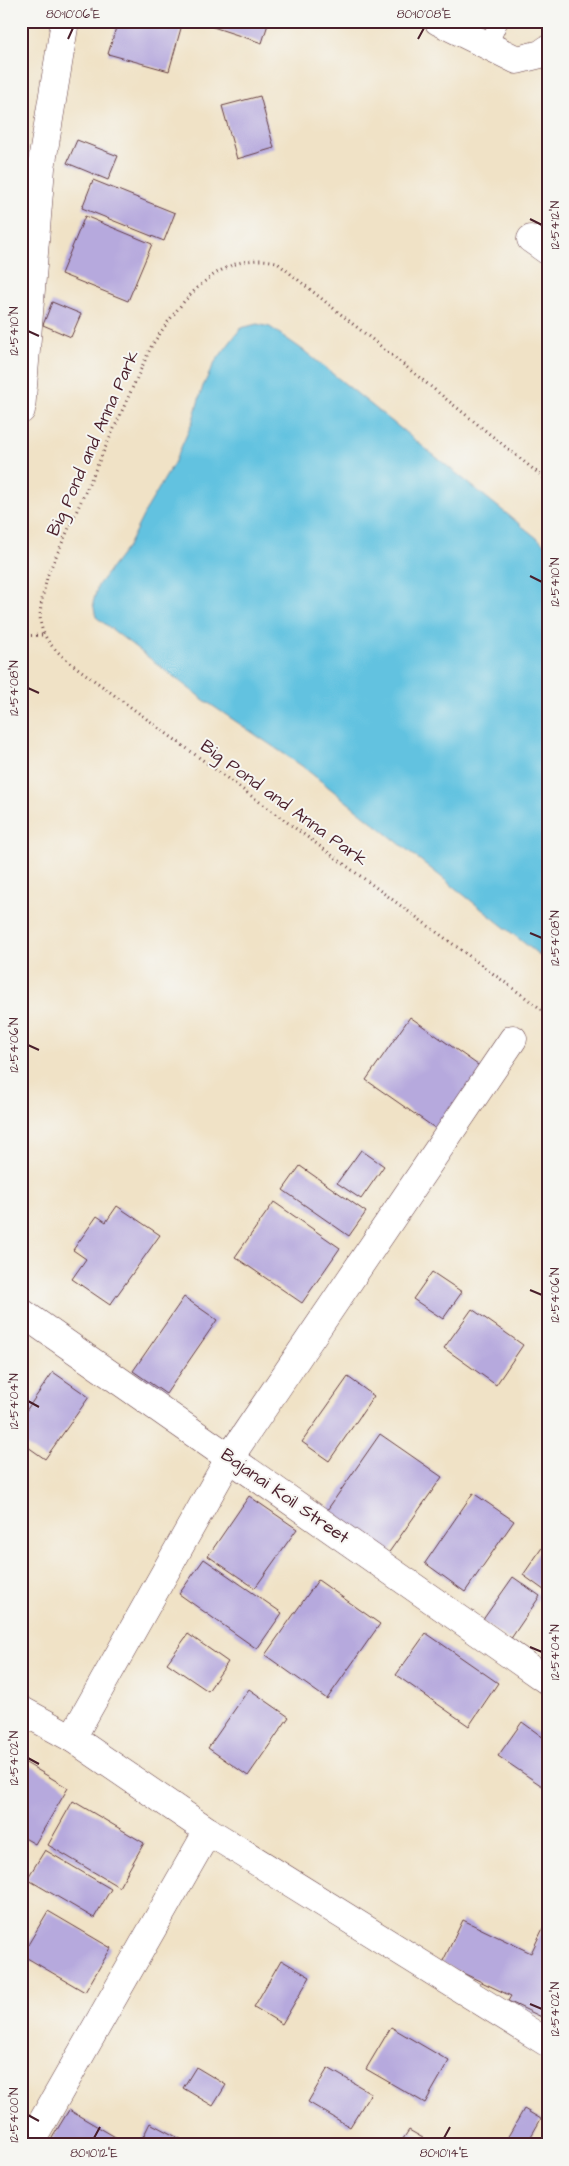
<svg xmlns="http://www.w3.org/2000/svg" width="569" height="2166" viewBox="0 0 569 2166" font-family="'Architects Daughter',sans-serif">
<rect width="100%" height="100%" fill="#f6f6f2"/>
<filter id="ink" filterUnits="userSpaceOnUse"><feTurbulence type="fractalNoise" baseFrequency=".02" numOctaves="2"/><feDisplacementMap in="SourceGraphic" scale="10" xChannelSelector="R" yChannelSelector="G"/><feConvolveMatrix kernelMatrix="1 2 1 2 8 2 1 2 1" color-interpolation-filters="sRGB"/></filter>
<filter id="wash" filterUnits="userSpaceOnUse"><feTurbulence type="fractalNoise" baseFrequency=".0096" numOctaves="4" result="noise"/><feDisplacementMap in="SourceGraphic" scale="20" xChannelSelector="R" yChannelSelector="G"/><feGaussianBlur stdDeviation="1.12" result="paint"/><feColorMatrix in="noise" values="0 0 0 0 0 0 0 0 0 0 0 0 0 0 0 0 0 1.4 0 .05"/><feComposite in="paint" operator="in"/></filter>
<g filter="url(#wash)">
<rect width="100%" height="100%" fill="#f0e2c6"/>
<!-- water -->
<polygon fill="#62c2e0" stroke="#567086" points="257,324 270,327 303,350 548,547 548,962 302,766 204,700 96,617 93,603 98,585 128,546 146,510 174,463 192,423 203,386 215,362 241,328"/>
<g id="blocks">
<!-- building -->
<g fill="#b6a9dd">
<polygon points="118,21 183,21 169,71 108,54"/>
<polygon points="212,21 269,21 262,43 210,26"/>
<polygon points="260,96 274,148 237,159 222,106"/>
<polygon points="77,140 118,156 108,180 67,163"/>
<polygon points="93,180 175,213 164,241 82,208"/>
<polygon points="85,216 152,244 128,301 61,274"/>
<polygon points="52,302 81,314 71,337 43,325"/>
<polygon points="410,1017 485,1070 442,1133 366,1080"/>
<polygon points="361,1150 384,1166 361,1199 337,1183"/>
<polygon points="300,1166 366,1212 349,1236 283,1190"/>
<polygon points="274,1202 340,1248 302,1303 235,1257"/>
<polygon points="117,1206 160,1235 110,1305 72,1279 86,1259 73,1250 97,1216 106,1222"/>
<polygon points="432,1272 462,1292 443,1319 413,1299"/>
<polygon points="184,1297 217,1320 166,1394 133,1371"/>
<polygon points="472,1309 523,1345 496,1385 444,1348"/>
<polygon points="53,1372 89,1397 45,1459 21,1442 21,1418"/>
<polygon points="348,1377 374,1396 329,1461 302,1442"/>
<polygon points="380,1434 442,1477 385,1558 323,1516"/>
<polygon points="473,1493 514,1521 465,1592 425,1563"/>
<polygon points="249,1496 297,1529 255,1588 208,1556"/>
<polygon points="548,1539 548,1593 523,1575"/>
<polygon points="204,1559 282,1613 257,1649 179,1594"/>
<polygon points="513,1577 540,1596 510,1640 482,1621"/>
<polygon points="318,1580 380,1624 327,1699 265,1655"/>
<polygon points="426,1633 498,1683 469,1726 396,1675"/>
<polygon points="188,1634 228,1662 208,1691 167,1663"/>
<polygon points="249,1689 289,1717 248,1776 208,1748"/>
<polygon points="522,1722 548,1741 548,1790 498,1756"/>
<polygon points="21,1760 68,1788 35,1844 21,1836"/>
<polygon points="73,1801 144,1843 119,1887 48,1845"/>
<polygon points="45,1850 111,1889 94,1918 27,1879"/>
<polygon points="48,1911 111,1948 85,1992 22,1955"/>
<polygon points="548,1918 548,2020 508,2001 511,1996 442,1963 463,1920 531,1953"/>
<polygon points="281,1960 310,1977 282,2024 254,2007"/>
<polygon points="391,2027 449,2061 425,2103 366,2069"/>
<polygon points="196,2067 226,2085 213,2106 183,2088"/>
<polygon points="328,2068 371,2093 350,2127 308,2102"/>
<polygon points="524,2109 541,2119 526,2145 503,2145"/>
<polygon points="69,2110 129,2145 63,2145 52,2138"/>
<polygon points="150,2123 192,2145 139,2145"/>
<polygon points="409,2130 435,2145 399,2145"/>
</g>
</g>
</g>
<g filter="url(#ink)">
<use href="#blocks" fill-opacity="0" stroke="#633c42" stroke-width="1"/>
<g fill="none" stroke-linecap="round" stroke-linejoin="round">
<!-- lane casing -->
<g stroke="#633c42" stroke-width="19">
<polyline id="lane" points="488,46 499,21"/>
</g>
<!-- street casing -->
<g stroke="#633c42" stroke-width="29">
<g id="street">
<polyline points="438,21 517,60 541,54 548,49"/>
<polyline points="531,239 548,251"/>
<polyline points="21,1312 548,1681"/>
<polyline points="72,1738 230,1457 513,1039"/>
<polyline points="29,2145 208,1831"/>
</g>
</g>
<!-- secondary casing -->
<g stroke="#633c42" stroke-width="29">
<g id="secondary">
<polyline points="21,410 41,168 65,21"/>
<polyline points="21,1710 72,1738 208,1831 548,2043"/>
</g>
</g>
<!-- path -->
<g stroke="#633c42" stroke-width="3" stroke-dasharray="1 4" stroke-linecap="butt">
<path d="M548 481 276 262C218 249 178 305 151 347L48 574C37 619 32 633 72 664L548 1014"/>
<polyline points="21,636 43,635"/>
</g>
<!-- lane -->
<use href="#lane" stroke="#fff" stroke-width="18"/>
<!-- street -->
<use href="#street" stroke="#fff" stroke-width="28"/>
<!-- secondary -->
<use href="#secondary" stroke="#fff" stroke-width="28"/>
</g>
</g>
<!-- ticks -->
<path fill="none" stroke="#4a1f2b" stroke-width="2" d="M68 39 73 28M418 39 424 28M530 219 542 225M28 331 39 336M530 576 542 582M28 688 39 693M530 933 542 938M28 1045 39 1050M530 1290 542 1295M28 1401 39 1407M530 1647 542 1652M28 1758 39 1764M530 2004 542 2009M28 2115 39 2121M94 2138 100 2127M444 2138 450 2127"/>
<g text-anchor="middle" dominant-baseline="central" stroke-width="4" stroke-linejoin="round" paint-order="stroke">
<!-- street labels -->
<g font-size="18" fill="#4a1f2b" stroke="#f6f6f2">
<text transform="translate(93 443) rotate(-66)">Big Pond and Anna Park</text>
<text transform="translate(284 803) rotate(36)">Big Pond and Anna Park</text>
<text transform="translate(285 1496) rotate(35)">Bajanai Koil Street</text>
</g>
</g>
<!-- margin -->
<rect width="569" height="2166" fill="none" stroke="#f6f6f2" stroke-width="55"/>
<rect x="28" y="28" width="514" height="2110" fill="none" stroke="#4a1f2b" stroke-width="2"/>
<g font-size="12" text-anchor="middle" fill="#4a1f2b">
<text x="73" y="18">80°10'06"E</text>
<text x="424" y="18">80°10'08"E</text>
<text transform="translate(555 225) rotate(-90)" y="4">12°54'12"N</text>
<text transform="translate(14 331) rotate(-90)" y="4">12°54'10"N</text>
<text transform="translate(555 582) rotate(-90)" y="4">12°54'10"N</text>
<text transform="translate(14 688) rotate(-90)" y="4">12°54'08"N</text>
<text transform="translate(555 938) rotate(-90)" y="4">12°54'08"N</text>
<text transform="translate(14 1045) rotate(-90)" y="4">12°54'06"N</text>
<text transform="translate(555 1295) rotate(-90)" y="4">12°54'06"N</text>
<text transform="translate(14 1401) rotate(-90)" y="4">12°54'04"N</text>
<text transform="translate(555 1652) rotate(-90)" y="4">12°54'04"N</text>
<text transform="translate(14 1758) rotate(-90)" y="4">12°54'02"N</text>
<text transform="translate(555 2009) rotate(-90)" y="4">12°54'02"N</text>
<text transform="translate(14 2115) rotate(-90)" y="4">12°54'00"N</text>
<text x="94" y="2157">80°10'12"E</text>
<text x="444" y="2157">80°10'14"E</text>
</g>
</svg>
